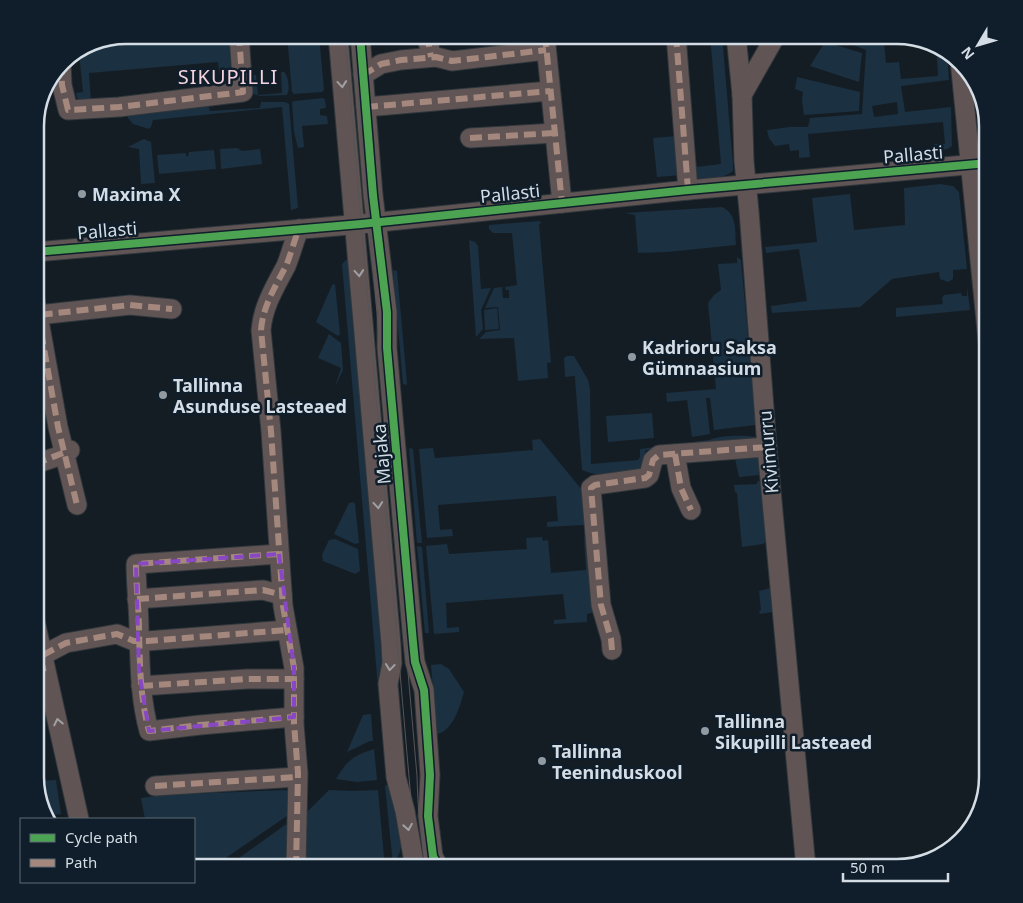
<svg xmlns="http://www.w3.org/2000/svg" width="1023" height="903" viewBox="0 0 1023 903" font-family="'Noto Sans',sans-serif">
<rect width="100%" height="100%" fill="#151d24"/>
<!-- green -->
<g fill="#1b3041" fill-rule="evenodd">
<polygon points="125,35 235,35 239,85 221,86 218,62 89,73 91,101 80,100 77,98 76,93 83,92 79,53"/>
<polygon points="287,35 319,35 324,90 322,92 294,94 292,92"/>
<path d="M710 35H722L733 165V171C722 180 706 178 692 179L696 167 721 164Z"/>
<path d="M828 35H883L886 63 899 62 901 79 938 76 936 44 947 51 949 80 901 86 905 112 951 107 952 146 948 149 935 151 934 144H945L943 122 808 134 810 157 799 158V150L790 151 789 144 775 146 769 138 767 130 790 127H808L810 118 862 114 866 50ZM897 102 898 114 874 117 872 106Z"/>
<polygon points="825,42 862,53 859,82 810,66"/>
<path d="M281 72H284C289 77 290 90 287 95L260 96 251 93 246 75H256L258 95 282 93Z"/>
<polygon points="797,77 860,92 859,111 804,115 802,101 803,92 795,89"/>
<polygon points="323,98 325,100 326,108 320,109 320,115 327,116 328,124 302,126 304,147 298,148 294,132 292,102 295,101"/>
<polygon points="207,102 210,111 260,108 261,102 285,102 289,104 298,208 291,210 282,107 153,120 151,127 149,129 133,124 128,118 128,115"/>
<polygon points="978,109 985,109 988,125 988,152 984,150 982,146"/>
<polygon points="677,136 682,175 657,177 653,138"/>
<polygon points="144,139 151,142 155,183 141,184 139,149 128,147"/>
<polygon points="237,148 242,151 260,149 262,164 221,169 220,149"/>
<polygon points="214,150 216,169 159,174 157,155 186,153 186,156 188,156 189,152"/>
<polygon points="940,184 953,186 959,192 967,269 953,270 953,279 948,282 940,279 939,272 892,279 860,307 772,313 771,306 807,301 799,249 766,253 765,247 817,242 812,198 850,194 854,230 905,225 904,188"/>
<path d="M722 207C737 214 735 229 736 245L667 252 638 253 635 215 625 213Z"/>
<polygon points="540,221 541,223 539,224 551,362 547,363 548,378 518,381 514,338 479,339 486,332 500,330 498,307 485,308 494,288 502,287 503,298 509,298 509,290 506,290 505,287 517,285 512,233 493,233 489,229 489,225"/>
<polygon points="469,240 475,242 478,246 481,289 491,288 481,310 483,329 476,337"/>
<polygon points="737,257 741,260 756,424 755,425 714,430 710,398 706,398 710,434 692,437 687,400 689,400 667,402 666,393 716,389 708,303 714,295 721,290 718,264 737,263"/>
<polygon points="347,259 353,259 356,294 351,300 355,351 361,354 361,358 357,363 362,426 368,430 363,436 381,648 387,652 384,688 378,688 342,264"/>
<polygon points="394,270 397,271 407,384 406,385 403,384 393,271"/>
<polygon points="335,284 340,334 338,336 316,322 332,285"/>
<polygon points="967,287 970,310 896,317 896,308 943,304 942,298 944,295 961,293 962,296 967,296"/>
<polygon points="497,308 499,329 485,330 484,310"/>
<polygon points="329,334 341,343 343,370 335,387 341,368 318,358"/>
<path d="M567 356H574L588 380 590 389 591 464 638 460 640 457V449L709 440C722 435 742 435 756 437V441L647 450 645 451V468C623 474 603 479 582 470L575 378V376L565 377 564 358Z"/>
<polygon points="652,413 654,438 608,442 606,416"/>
<polygon points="540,439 587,496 590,521 584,525 547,527 547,522 558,521 556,496 438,505 440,530 452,529 453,536 427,538 419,449 433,448 435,458 533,450 532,440"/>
<polygon points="409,448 413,449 422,543 417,543"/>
<polygon points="758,452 760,475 739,477 735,459 733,459"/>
<polygon points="757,481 761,482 766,542 763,544 742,547 737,493 735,492 734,485 757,484"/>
<polygon points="353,502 355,504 359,543 355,544 334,534 349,503"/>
<polygon points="542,537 543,541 548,540 551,573 586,570 584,537 591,540 596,612 587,614 587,622 554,624 554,620 566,619 563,594 446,603 447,628 459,627 459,632 434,634 426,546 447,544 449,554 527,549 526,538"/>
<polygon points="335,539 358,549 360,571 355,574 323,561 322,555 329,540"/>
<polygon points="417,546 422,547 429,633 425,633"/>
<polygon points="770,588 772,612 760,614 759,611 761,610 759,591"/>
<path d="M441 664 449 669 464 692C460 706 453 731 437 734L431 665Z"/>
<polygon points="371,714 373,741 370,741 347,752 363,715"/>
<path d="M374 749 377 780 357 782 336 779C348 759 353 756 374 749Z"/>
<polygon points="56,780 61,814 50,815 35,781"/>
<polygon points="392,782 402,841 400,852 393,865 385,786"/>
<polygon points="285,790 292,792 287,816 211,868 194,868 194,819 145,819 141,798 162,795"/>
<polygon points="329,790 352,791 378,790 385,868 305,868 307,812"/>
<polygon points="291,824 290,868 225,868 285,825"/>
</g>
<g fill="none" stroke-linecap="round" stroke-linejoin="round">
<!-- minor casing -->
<g stroke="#31383d" stroke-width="21">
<g id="minor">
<polyline points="338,35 391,644 392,663 388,684 396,777 405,811 415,868"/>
<polyline points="360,35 373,195 387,312 387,348 413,642 415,662 424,690 430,775 428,816 433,856 439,868"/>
<polyline points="427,35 431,57"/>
<polyline points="545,35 562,203"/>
<polyline points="676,35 688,190"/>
<polyline points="736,35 742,95 744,161 749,211 767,447 806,868"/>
<polyline points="960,60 988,341"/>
<polyline points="61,63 62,85 68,110 119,107 243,92 239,35"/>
<polyline points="363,75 381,64 401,60 436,57 452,61 546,50"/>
<polyline points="742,95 776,35"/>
<polyline points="366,107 550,91"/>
<polyline points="470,138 555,133"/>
<polyline points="35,252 361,224 688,190 988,163"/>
<polyline points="35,300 38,315 130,305 172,309"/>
<polyline points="38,315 58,427 77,505"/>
<polyline points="675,454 681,488 691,510"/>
<polyline points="35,464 65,454 70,450"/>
<path d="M279 554 136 564C136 586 139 608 139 631 140 665 140 698 149 731L200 725 294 717"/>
<polyline points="137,599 263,590 282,595"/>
<polyline points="35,621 79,819"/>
<polyline points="612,650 611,639 601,605 591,488 595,485 645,478 649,475 653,460 659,455 767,447"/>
<polyline points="43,655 66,643 117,634 134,641 147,641 287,630"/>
<polyline points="141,686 247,679 294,679"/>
<polyline points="155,786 297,777"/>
<path d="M296 868 298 773 294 724V668L283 606 271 431 261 330C263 306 275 287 286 266 291 254 294 241 299 229"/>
</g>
</g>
<!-- minor -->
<use href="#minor" stroke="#605554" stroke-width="19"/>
<!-- tram -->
<g stroke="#565458" stroke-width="1">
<polyline points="345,35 411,800"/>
<path d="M353 35 417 776C418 808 419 838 432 868"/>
</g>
<!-- quiet -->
<g stroke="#a5887d" stroke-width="6" stroke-dasharray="12 6" stroke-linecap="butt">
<polyline points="427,35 431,57"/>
<polyline points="545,35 562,203"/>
<polyline points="676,35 688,190"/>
<polyline points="61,63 62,85 68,110 119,107 243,92 239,35"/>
<polyline points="363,75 381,64 401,60 436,57 452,61 546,50"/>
<polyline points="366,107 550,91"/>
<polyline points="470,138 555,133"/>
<polyline points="35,300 38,315 130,305 172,309"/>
<polyline points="38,315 58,427 77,505"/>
<polyline points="675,454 681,488 691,510"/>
<polyline points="35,464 68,451"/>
<path d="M279 554 136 564C136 586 139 608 139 631 140 665 140 698 149 731L200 725 294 717"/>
<polyline points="137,599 263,590 282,595"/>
<polyline points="612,650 611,639 601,605 591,488 595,485 645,478 649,475 653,460 659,455 767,447"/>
<polyline points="43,655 66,643 117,634 134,641 147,641 287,630"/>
<polyline points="35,670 46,668"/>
<polyline points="141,686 247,679 294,679"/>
<polyline points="155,786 297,777"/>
<path d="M296 868 298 773 294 724V668L283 606 271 431 261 330C263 306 275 287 286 266 291 254 294 241 299 229"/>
</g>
<!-- cycleway casing -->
<g stroke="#0f1e2a" stroke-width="11">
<g id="cycleway">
<polyline points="360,35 373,195 387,312 387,348 413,642 415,662 424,690 430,775 428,816 433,856 439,868"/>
<polyline points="35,252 361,224 688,190 988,163"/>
</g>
</g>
<!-- cycleway -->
<use href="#cycleway" stroke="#4ca352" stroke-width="8"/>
</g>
<!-- one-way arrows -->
<defs><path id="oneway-chevron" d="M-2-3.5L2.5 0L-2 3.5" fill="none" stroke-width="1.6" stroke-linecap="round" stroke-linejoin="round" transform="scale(1.25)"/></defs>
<g stroke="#a0a0a4">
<use href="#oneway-chevron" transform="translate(342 84) rotate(85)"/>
<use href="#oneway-chevron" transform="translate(359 273) rotate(85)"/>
<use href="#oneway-chevron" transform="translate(378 505) rotate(85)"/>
<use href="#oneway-chevron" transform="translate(390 667) rotate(96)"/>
<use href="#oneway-chevron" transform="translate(58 722) rotate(-102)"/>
<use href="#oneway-chevron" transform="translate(408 827) rotate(80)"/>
</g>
<!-- marked area -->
<path fill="none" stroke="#8847c5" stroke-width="4" stroke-dasharray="10 6" stroke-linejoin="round" d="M279 554 294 668V717L149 731 139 671 136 564Z"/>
<!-- markers -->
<g fill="#919aa1" stroke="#0f1e2a" stroke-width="2">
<circle cx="82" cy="194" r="5"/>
<circle cx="632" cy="357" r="5"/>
<circle cx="163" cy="395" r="5"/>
<circle cx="705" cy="731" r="5"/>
<circle cx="542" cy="761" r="5"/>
</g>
<g text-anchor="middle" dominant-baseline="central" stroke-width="5" stroke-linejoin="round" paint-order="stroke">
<!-- street labels -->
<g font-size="18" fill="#d4dde5" stroke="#0f1e2a">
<text transform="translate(913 154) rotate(-5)">Pallasti</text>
<text transform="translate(510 193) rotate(-6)">Pallasti</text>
<text transform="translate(107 230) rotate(-5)">Pallasti</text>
<text transform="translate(768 452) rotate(-95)">Kivimurru</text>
<text transform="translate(381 454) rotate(-95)">Majaka</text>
</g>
<!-- poi labels -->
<g font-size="18" font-weight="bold" fill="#d4dde5" stroke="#0f1e2a" text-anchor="start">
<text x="92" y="194">Maxima X</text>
<text x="642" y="347">Kadrioru Saksa<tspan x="642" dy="21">Gümnaasium</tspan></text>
<text x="173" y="385">Tallinna<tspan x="173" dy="21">Asunduse Lasteaed</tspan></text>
<text x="715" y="721">Tallinna<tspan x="715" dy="21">Sikupilli Lasteaed</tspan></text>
<text x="552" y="751">Tallinna<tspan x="552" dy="21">Teeninduskool</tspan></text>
</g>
<!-- quarter labels -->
<g font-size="20" letter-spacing="1" fill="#f6d4de" stroke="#0f1e2a">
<text x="228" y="76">SIKUPILLI</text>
</g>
</g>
<!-- crop -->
<path d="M0 0H1023V903H0ZM126 44H897A82 82 0 0 1 979 126V777A82 82 0 0 1 897 859H126A82 82 0 0 1 44 777V126A82 82 0 0 1 126 44Z" fill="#0f1e2a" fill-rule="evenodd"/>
<path fill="none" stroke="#d4dde5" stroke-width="2.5" d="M126 44H897A82 82 0 0 1 979 126V777A82 82 0 0 1 897 859H126A82 82 0 0 1 44 777V126A82 82 0 0 1 126 44Z"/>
<!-- legend -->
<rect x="20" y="818" width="175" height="65" fill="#0f1e2a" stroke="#5e6a75"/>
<rect x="30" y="834" width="25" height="8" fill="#4ca352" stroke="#5e6a75"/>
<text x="65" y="843" font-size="15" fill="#d4dde5">Cycle path</text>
<rect x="30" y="859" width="25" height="8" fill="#a5887d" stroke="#5e6a75"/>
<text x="65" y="868" font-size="15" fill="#d4dde5">Path</text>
<!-- north arrow -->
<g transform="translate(978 45) rotate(232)" stroke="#0f1e2a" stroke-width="4" paint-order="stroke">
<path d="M0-4L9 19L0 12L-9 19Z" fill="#d4dde5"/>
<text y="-8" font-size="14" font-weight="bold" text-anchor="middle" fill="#d4dde5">N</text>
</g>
<!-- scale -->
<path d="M843 873v8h105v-8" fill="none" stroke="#d4dde5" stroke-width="2.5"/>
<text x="850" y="873" font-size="15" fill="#d4dde5" stroke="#0f1e2a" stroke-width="4" paint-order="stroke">50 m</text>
</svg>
